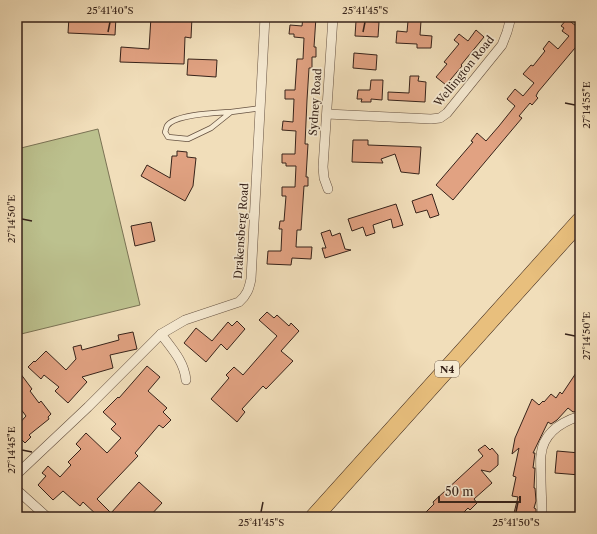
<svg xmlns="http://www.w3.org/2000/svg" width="597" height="534" viewBox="0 0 597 534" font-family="'Libre Caslon Text',serif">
<rect width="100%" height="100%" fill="#f1deba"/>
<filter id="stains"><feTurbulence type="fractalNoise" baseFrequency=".005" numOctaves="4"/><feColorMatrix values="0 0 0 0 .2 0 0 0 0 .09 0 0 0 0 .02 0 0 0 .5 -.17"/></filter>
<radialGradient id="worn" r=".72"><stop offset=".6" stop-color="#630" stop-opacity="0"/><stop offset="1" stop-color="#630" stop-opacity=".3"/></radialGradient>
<!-- green -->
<polygon fill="#bcc18e" stroke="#7a7254" points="98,129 140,305 17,335 17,149"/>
<!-- building -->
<g fill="#e1a282" stroke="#37231a">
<polygon points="69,17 116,17 115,35 68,33"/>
<polygon points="151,17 192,17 191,38 185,37 184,64 120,62 121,47 149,49"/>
<polygon points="303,17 316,17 314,47 316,47 316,57 312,57 312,68 309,68 307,100 305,144 308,144 306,177 308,177 308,186 304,186 301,230 297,230 296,247 312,247 311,259 292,258 291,265 267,264 268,251 281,251 282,229 279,229 280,221 284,221 286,196 282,196 282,187 295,187 296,166 286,166 286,163 282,163 282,154 295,154 296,131 282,130 283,121 293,122 294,99 285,99 285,90 295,90 297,59 303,59 304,38 294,37 294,34 289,34 290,25 302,26"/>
<polygon points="567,19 580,29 580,42 538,92 536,96 538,98 532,105 530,103 519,116 522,118 453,200 436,185 473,142 471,141 477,133 486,141 499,126 515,106 507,99 515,89 523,96 534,83 523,74 531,65 533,66 545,51 543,49 549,41 558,49 569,36 562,31 564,28 561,26"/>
<polygon points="356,21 379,22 378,37 355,36"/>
<polygon points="408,21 421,21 420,35 432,36 431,48 417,48 417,44 396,43 397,31 407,32"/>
<polygon points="476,30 484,37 461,65 462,66 446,85 436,77 447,64 444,62 459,44 454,40 459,34 468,41"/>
<polygon points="354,53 377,55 376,70 353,68"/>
<polygon points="188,59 217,60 216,77 187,75"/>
<polygon points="410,76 419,76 418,81 426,82 425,102 388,100 388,92 409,93"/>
<polygon points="371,80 383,80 382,100 371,99 371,102 361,102 362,99 357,99 358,90 370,90"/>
<polygon points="353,140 368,140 368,145 421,147 419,174 401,172 395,154 381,159 383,163 352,162"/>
<polygon points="177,151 187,152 187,157 196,158 193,186 185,201 141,176 147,165 170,178 172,156 177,156"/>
<polygon points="432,194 439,215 430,218 427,210 416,213 412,201"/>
<polygon points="396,204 403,225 393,228 391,219 373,225 375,233 366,236 363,227 352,231 348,219"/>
<polygon points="151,222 155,241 135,246 131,226"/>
<polygon points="330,230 332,236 340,233 345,249 351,250 325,258 322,248 326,248 321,233"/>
<polygon points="267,312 274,318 277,315 289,326 291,323 299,331 281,351 293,361 266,389 263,386 242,409 245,412 237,422 211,399 229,378 226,375 234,367 243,375 277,336 259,320"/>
<polygon points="237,321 245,329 227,350 221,344 206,362 184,343 196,328 212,341 228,322 232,326"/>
<polygon points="133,332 137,349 110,355 113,368 82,377 87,382 68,403 55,391 59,387 44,375 41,379 28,367 34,361 35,362 46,351 66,370 76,359 73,347 81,345 82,350 119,340 118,335"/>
<polygon points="147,366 160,377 148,391 167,408 163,412 171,420 163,428 159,425 135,453 138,456 97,499 111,513 139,482 162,503 149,517 99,517 83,502 80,506 63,491 53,500 38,485 46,476 42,473 48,466 60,477 71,465 68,462 81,449 76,444 86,433 107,453 121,438 111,429 116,424 103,412 118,397 119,398"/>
<polygon points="580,367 580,406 576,411 573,412 568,408 557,420 551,424 548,422 533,453 535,453 533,468 535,468 534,488 535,488 536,501 534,508 536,509 536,517 527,515 527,517 513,517 518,497 512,496 516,477 513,476 519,448 512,454 515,438 532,399 539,405 543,401 544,402 551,394 556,398 560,392 562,394"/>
<polygon points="17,369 32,389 30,391 39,403 41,401 51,414 48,417 49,419 29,435 31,437 25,443 17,435 17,426 26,416 17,404"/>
<polygon points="485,445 490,450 492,448 498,455 498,465 490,472 481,470 492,483 474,499 477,503 470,510 468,508 459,517 431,517 426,512 434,504 433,502 483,456 478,450"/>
<polygon points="557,451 580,453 580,475 555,473"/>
</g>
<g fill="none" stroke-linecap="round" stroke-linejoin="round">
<!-- lane casing -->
<g stroke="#665242" stroke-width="6">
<path id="lane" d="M231 112C217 113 175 114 167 126 166 128 166 130 165 132L168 137 188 139 211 128 231 112 261 108"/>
</g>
<!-- street casing -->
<g stroke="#665242" stroke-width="10">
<g id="street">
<polyline points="327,114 431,119 440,118 447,113 502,45 507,32 510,21"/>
<polyline points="328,189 324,178 323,167 333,17"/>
<path d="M161 334C172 349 184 361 186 380"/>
<path d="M17 474 88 407 161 334 185 320 239 302C247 295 249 289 251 279L265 17"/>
<polyline points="17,490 47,517"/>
<path d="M542 517C542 504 541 490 541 477 541 469 540 462 541 455 543 433 561 422 580 416"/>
</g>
</g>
<!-- highway casing -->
<g stroke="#37231a" stroke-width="18">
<polyline id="highway" points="314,517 580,221"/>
</g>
<!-- lane -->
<use href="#lane" stroke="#f6ead2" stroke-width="4.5"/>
<!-- street -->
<use href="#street" stroke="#f6ead2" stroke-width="9"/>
<!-- highway -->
<use href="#highway" stroke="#e8bf7d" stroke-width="17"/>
</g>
<!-- ticks -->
<path fill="none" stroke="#37231a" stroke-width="1.5" d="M108 32 110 22M363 32 365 22M565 103 575 105M22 219 32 221M565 334 575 336M22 450 32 452M261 512 263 502M516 512 518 502"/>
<g text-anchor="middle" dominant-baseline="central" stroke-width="3.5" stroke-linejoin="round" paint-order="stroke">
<!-- shield labels -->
<rect fill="#f6ead2" stroke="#705f51" stroke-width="1" x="435" y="361" width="24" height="16" rx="3"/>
<g font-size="10" font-weight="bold" fill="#37231a">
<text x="447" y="369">N4</text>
</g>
<!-- street labels -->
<g font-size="11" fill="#37231a" stroke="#f6ead2">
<text transform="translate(464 71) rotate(-51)">Wellington Road</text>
<text transform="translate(315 102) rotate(-86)">Sydney Road</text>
<text transform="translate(241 231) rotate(-86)">Drakensberg Road</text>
</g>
</g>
<!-- margin -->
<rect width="597" height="534" fill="none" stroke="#f1deba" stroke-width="44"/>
<!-- scale -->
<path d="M439 496v6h81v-6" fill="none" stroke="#37231a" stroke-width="2"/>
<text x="445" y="496" font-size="12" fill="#37231a" stroke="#f6ead2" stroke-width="3" paint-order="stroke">50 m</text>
<rect x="22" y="22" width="553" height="490" fill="none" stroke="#37231a" stroke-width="1.5"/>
<g font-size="10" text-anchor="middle" fill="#37231a">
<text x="110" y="14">25°41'40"S</text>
<text x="365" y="14">25°41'45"S</text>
<text transform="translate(586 105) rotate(-90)" y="4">27°14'55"E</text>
<text transform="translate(11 219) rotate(-90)" y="4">27°14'50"E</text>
<text transform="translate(586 336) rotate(-90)" y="4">27°14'50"E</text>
<text transform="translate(11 450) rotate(-90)" y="4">27°14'45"E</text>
<text x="261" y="526">25°41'45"S</text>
<text x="516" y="526">25°41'50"S</text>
</g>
<rect width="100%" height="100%" filter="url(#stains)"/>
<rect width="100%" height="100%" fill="url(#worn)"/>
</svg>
